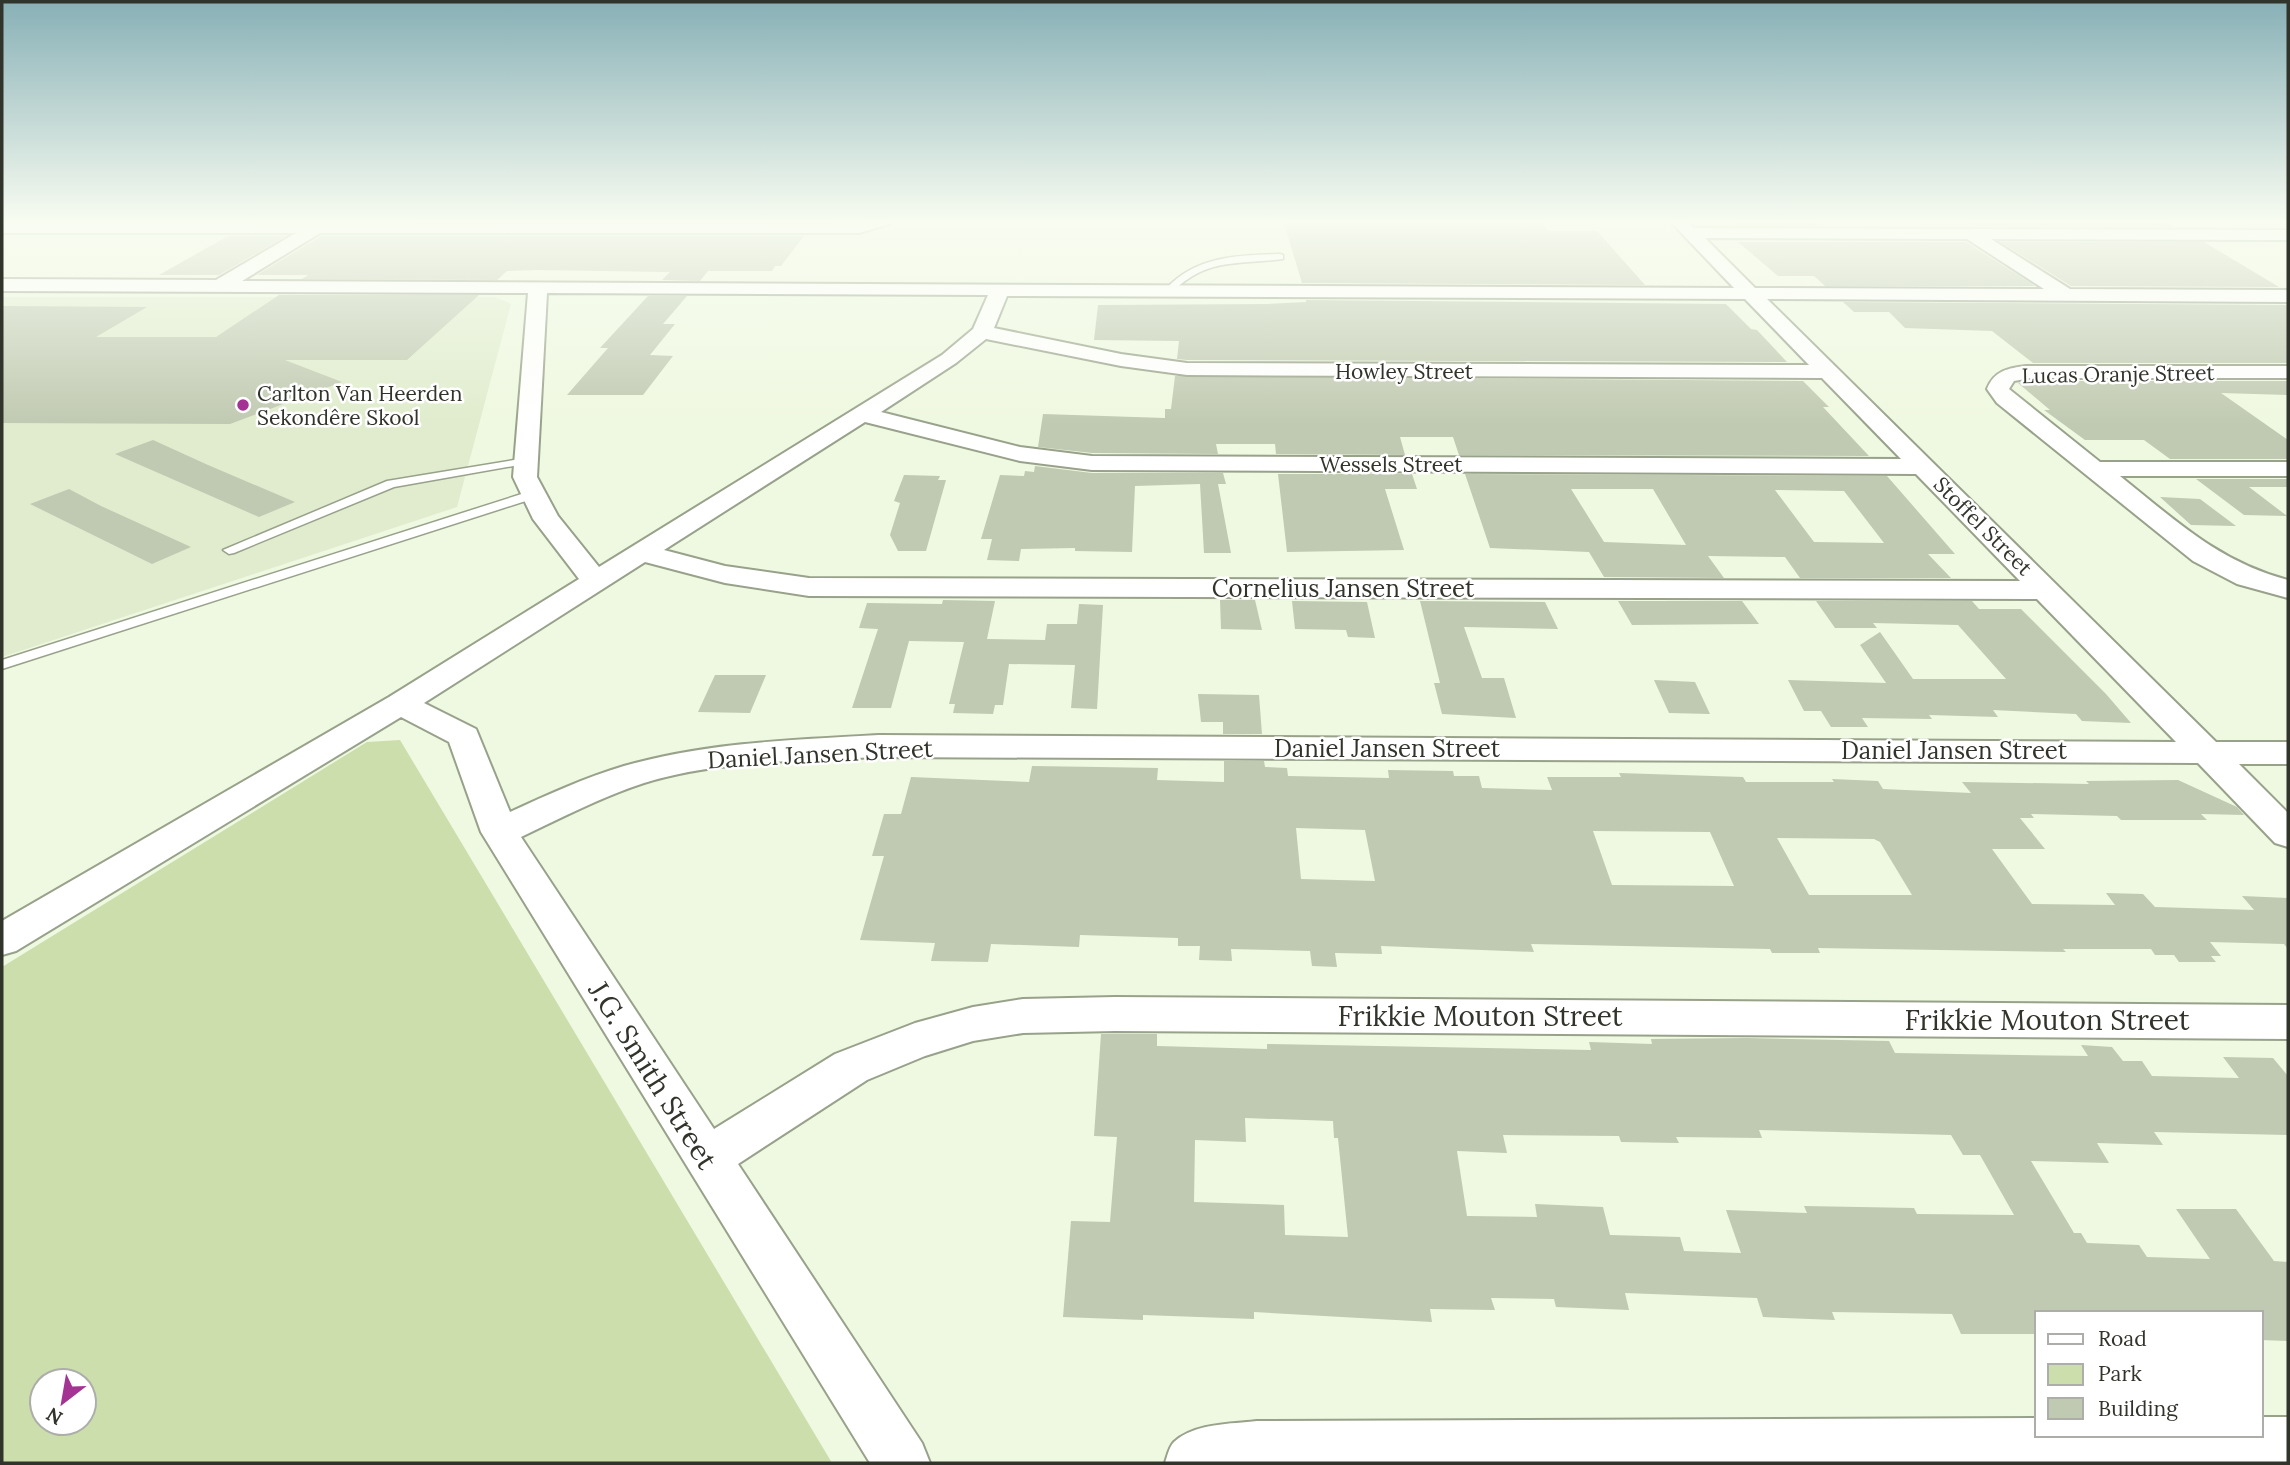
<svg xmlns="http://www.w3.org/2000/svg" width="2290" height="1465" viewBox="0 0 2290 1465" font-family="Lora,serif">
<rect width="100%" height="100%" fill="#eff8e0"/>
<!-- built -->
<polygon fill="#e0eccd" points="2,297 495,297 511,304 457,507 2,657"/>
<!-- green -->
<path fill="#cbdeac" fill-rule="evenodd" d="M400 740 832 1463H2V967L367 742ZM42 1381H84V1423H42Z"/>
<!-- building -->
<g fill="#c0c9b1" fill-rule="evenodd">
<polygon points="1283,220 1542,222 1548,231 1597,231 1645,285 1302,283"/>
<polygon points="1729,220 1813,220 1820,226 1735,226"/>
<polygon points="1962,220 2163,220 2176,227 1974,226"/>
<polygon points="228,236 286,236 219,275 159,275"/>
<polygon points="321,236 804,236 781,266 775,266 772,271 708,271 700,281 662,280 670,272 536,270 507,271 497,280 302,279 308,275 257,275"/>
<polygon points="1738,242 1966,242 2035,286 1825,286 1814,276 1778,276"/>
<polygon points="2000,242 2204,242 2279,287 2071,286"/>
<polygon points="279,295 479,295 407,360 285,360 342,382 230,424 2,423 2,306 147,307 96,337 216,337"/>
<polygon points="648,296 687,296 663,324 675,324 650,355 673,356 643,395 567,395 608,348 600,348"/>
<polygon points="1306,300 1726,304 1751,329 1757,330 1787,362 1187,360 1177,359 1179,341 1094,340 1098,305 1267,304 1306,302"/>
<polygon points="1843,302 2288,305 2288,363 2033,363 1992,331 1905,328 1889,312 1854,312"/>
<polygon points="1175,376 1803,381 1829,407 1823,407 1869,456 1459,455 1453,437 1400,437 1405,455 1276,454 1275,444 1216,444 1218,454 1092,453 1038,447 1043,414 1165,418 1165,409 1171,409"/>
<polygon points="2026,381 2288,381 2288,395 2221,393 2288,440 2288,459 2170,459 2144,440 2085,440 2044,410 2050,410 2018,383"/>
<polygon points="153,440 208,465 295,502 259,517 115,454"/>
<polygon points="1035,466 1092,473 1223,473 1226,484 1218,484 1231,553 1204,553 1200,484 1135,486 1132,552 1075,551 1075,548 1021,549 1019,561 987,560 992,539 981,539 1000,475 1024,476 1025,471 1034,472"/>
<polygon points="1278,474 1412,474 1417,489 1385,489 1404,550 1287,552"/>
<path d="M1465 474 1887 476 1955 554H1928L1951 578H1800L1785 557 1708 556 1724 578 1604 577 1589 552 1490 548ZM1571 489H1653L1686 545 1604 542ZM1775 490 1844 491 1884 543 1814 542Z"/>
<polygon points="904,475 940,476 938,480 946,480 926,551 898,551 890,535 900,503 894,501"/>
<polygon points="2196,479 2288,479 2288,487 2249,487 2287,516 2244,515"/>
<polygon points="69,489 101,506 191,547 152,564 30,504"/>
<polygon points="2160,497 2200,499 2236,526 2191,525"/>
<polygon points="943,600 995,601 987,639 1045,640 1047,624 1077,624 1079,604 1103,605 1097,709 1071,708 1075,665 1009,664 1003,705 995,705 993,714 953,713 955,704 949,704 964,642 909,641 891,708 852,708 878,629 859,628 867,603 942,604"/>
<polygon points="1220,600 1255,600 1262,630 1221,629"/>
<polygon points="1292,601 1367,602 1375,638 1348,637 1346,630 1295,629"/>
<polygon points="1420,601 1545,602 1558,629 1464,627 1482,678 1504,678 1516,718 1442,714 1434,683 1440,683"/>
<polygon points="1618,601 1742,601 1759,624 1632,625"/>
<polygon points="1816,601 1972,601 1979,609 2021,609 2106,694 2131,723 2082,721 2076,714 1993,710 1998,717 1929,715 1932,719 1862,718 1868,727 1831,727 1821,711 1804,711 1788,680 1886,683 1860,645 1880,632 1913,679 2006,679 1958,625 1873,623 1877,628 1835,628"/>
<polygon points="715,675 766,675 750,713 698,712"/>
<polygon points="1654,680 1695,682 1710,714 1669,713"/>
<polygon points="1198,694 1259,695 1262,734 1223,734 1223,722 1201,722"/>
<path d="M1224 761H1264L1265 767 1287 768 1288 776 1389 778 1388 770 1453 771 1454 776H1479L1482 788 1552 790 1547 777H1621L1619 773 1743 777 1746 782H1834L1832 779 1878 781 1883 789 1971 793 1962 782 2089 784 2086 781 2178 780 2237 807 2244 815 2201 814 2207 820H2121L2117 816 2031 814 2034 818H2020L2045 849H1992L2032 904 2115 905 2106 893 2143 894 2155 907 2254 910 2242 896 2288 898V949L2284 944 2210 942 2221 956H2211L2216 962H2179L2174 955H2155L2151 949H2063L2066 952 1818 948 1820 953H1772L1770 949 1531 944 1534 952 1381 946 1382 954 1335 953 1337 967 1312 966 1310 951 1231 949 1232 961 1199 960 1200 946H1178V938L1080 935 1079 947 991 944 988 962 931 961 935 943 860 940 884 856H872L884 814H901L911 777 1029 782 1032 766 1098 767 1158 768 1157 780 1224 782ZM1296 828 1365 830 1375 881 1301 879ZM1593 831 1710 832 1734 886 1612 885ZM1777 838 1874 839 1880 842 1912 895H1809Z"/>
<path d="M1101 1034H1157V1046L1267 1049V1044L1591 1050 1589 1042 1652 1044 1651 1039 1747 1038 1889 1041 1895 1053 2088 1056 2081 1045 2112 1047 2123 1061H2142L2152 1076 2239 1078 2223 1057 2273 1058 2288 1076V1135L2154 1132 2163 1145 2097 1143 2109 1163 2031 1161 2074 1233H2081L2087 1243 2139 1245 2147 1257 2210 1259 2176 1209H2236L2274 1261 2288 1262V1341L2260 1340V1313H2036V1334H1961L1952 1314 1832 1312 1835 1320 1763 1317 1757 1298 1625 1293 1629 1310 1556 1307 1554 1299 1491 1298 1495 1310 1430 1309 1432 1322 1254 1312V1319L1143 1315V1320L1063 1317 1071 1221 1110 1222 1117 1137 1094 1136ZM1245 1118 1333 1121 1334 1138H1338L1348 1237 1285 1235 1284 1205 1194 1202 1195 1140 1246 1142ZM1759 1130 1951 1135 1963 1155H1980L2014 1215 1917 1214 1914 1208 1804 1206 1807 1213 1726 1210 1741 1253 1684 1251 1680 1237 1610 1235 1603 1207 1535 1204 1537 1217 1467 1216 1457 1151 1507 1153 1503 1135 1619 1136 1621 1142 1679 1143 1676 1137 1762 1138Z"/>
</g>
<g fill="none" stroke-linecap="round" stroke-linejoin="round">
<!-- service casing -->
<g stroke="#98a18a" stroke-width="3">
<g id="service">
<path d="M1280 254 1283 255V259C1239 265 1209 257 1173 291L1166 289C1195 256 1239 255 1280 254Z"/>
<polygon points="526,458 532,461 530,463 394,487 234,553 229,554 223,550 387,481"/>
<polygon points="531,491 535,492 535,498 2,669 2,660"/>
</g>
</g>
<!-- minor casing -->
<g stroke="#98a18a" stroke-width="4">
<g id="minor">
<path d="M867 220H891L889 224 859 233H320L242 281 1734 288 1669 220H1686L1694 228 2288 230V240L1991 239 2070 289 2288 290V302L1767 299 2216 742H2288V764H2239L2288 813V847L2275 843 2198 763 879 757C801 761 719 760 644 783 601 797 561 818 521 837L714 1129 835 1054 915 1023 973 1007 1023 999 1115 997 2288 1005V1039L1115 1031 1023 1033 973 1041 925 1056 867 1080 738 1164 922 1443 930 1463H870L481 832 449 742 401 717 16 951 2 955V921L389 697 579 579 533 519 513 477 528 293 2 291V279L216 280 296 233H2V223L808 224 857 223ZM1705 238 1967 239 2044 289 1755 288ZM547 293 988 295 973 329 942 355 599 567 558 516 537 477ZM1007 296 1745 299 1809 365 1187 363 1121 354 994 328ZM986 339 1121 366 1187 375 1822 378 1901 459 1092 456 1020 447 881 412 956 363ZM865 422 1020 461 1092 470 1916 474 2020 581 809 578 725 566 664 550ZM645 562 725 583 809 596 2037 599 2176 742 879 735C793 740 707 742 624 766 584 778 547 795 510 812L476 729 424 703Z"/>
<path d="M2026 366H2288V378H2031L2014 381 2009 389 2100 462H2288V476H2120C2175 520 2219 562 2288 580V598L2237 584 2193 561 1997 403 1987 389C1994 371 2008 368 2026 366Z"/>
<path d="M2260 1417H2288V1463H1165C1167 1457 1169 1447 1174 1442 1194 1423 1232 1424 1257 1421L2036 1418V1435H2260Z"/>
</g>
</g>
<!-- service -->
<use href="#service" fill="#fff" fill-rule="evenodd"/>
<!-- minor -->
<use href="#minor" fill="#fff" fill-rule="evenodd"/>
</g>
<!-- sky -->
<linearGradient id="sky" x2="0" y2="1"><stop stop-color="#87b0b6"/><stop offset="0.52" stop-color="#f8fcf1"/><stop offset="1" stop-color="#f8fcf1" stop-opacity="0"/></linearGradient>
<rect width="2290" height="425" fill="url(#sky)"/>
<!-- markers -->
<circle fill="#a33493" stroke="#fff" stroke-width="2.5" cx="243" cy="405" r="7"/>
<g text-anchor="middle" dominant-baseline="central" stroke-width="5" stroke-linejoin="round" paint-order="stroke">
<!-- far-street labels -->
<g font-size="21" fill="#31342b" stroke="#fff">
<text x="1404" y="371">Howley Street</text>
<text transform="translate(2118 374) rotate(-1)">Lucas Oranje Street</text>
<text x="1391" y="464">Wessels Street</text>
<text transform="translate(1983 526) rotate(45)">Stoffel Street</text>
</g>
<!-- far-poi labels -->
<g font-size="21" fill="#31342b" stroke="#fff" text-anchor="start">
<text x="257" y="393">Carlton Van Heerden<tspan x="257" dy="24">Sekondêre Skool</tspan></text>
</g>
<!-- street labels -->
<g font-size="24" fill="#31342b" stroke="#fff">
<text x="1343" y="588">Cornelius Jansen Street</text>
<text x="1387" y="748">Daniel Jansen Street</text>
<text x="1954" y="750">Daniel Jansen Street</text>
<text transform="translate(820 754) rotate(-3)">Daniel Jansen Street</text>
</g>
<!-- near-street labels -->
<g font-size="28" fill="#31342b" stroke="#fff">
<text x="1480" y="1016">Frikkie Mouton Street</text>
<text x="2047" y="1020">Frikkie Mouton Street</text>
<text transform="translate(653 1075) rotate(58)">J.G. Smith Street</text>
</g>
</g>
<!-- border -->
<rect width="2290" height="1465" fill="none" stroke="#31342b" stroke-width="7"/>
<!-- legend -->
<rect x="2035" y="1311" width="228" height="126" fill="#ffffff" stroke="#adaeaa" stroke-width="2"/>
<rect x="2048" y="1334" width="35" height="10" fill="#ffffff" stroke="#adaeaa" stroke-width="2"/>
<text x="2098" y="1346" font-size="21" fill="#31342b">Road</text>
<rect x="2048" y="1364" width="35" height="21" fill="#cbdeac" stroke="#adaeaa" stroke-width="2"/>
<text x="2098" y="1381" font-size="21" fill="#31342b">Park</text>
<rect x="2048" y="1398" width="35" height="21" fill="#c0c9b1" stroke="#adaeaa" stroke-width="2"/>
<text x="2098" y="1416" font-size="21" fill="#31342b">Building</text>
<!-- north arrow -->
<g transform="translate(63 1402) rotate(211)"><circle r="33" fill="#ffffff" stroke="#adaeaa" stroke-width="2"/>
<path d="M0-5L12 26L0 18L-12 26Z" fill="#a33493"/>
<text y="-10" font-size="19" font-weight="bold" text-anchor="middle" fill="#31342b">N</text>
</g>
</svg>
